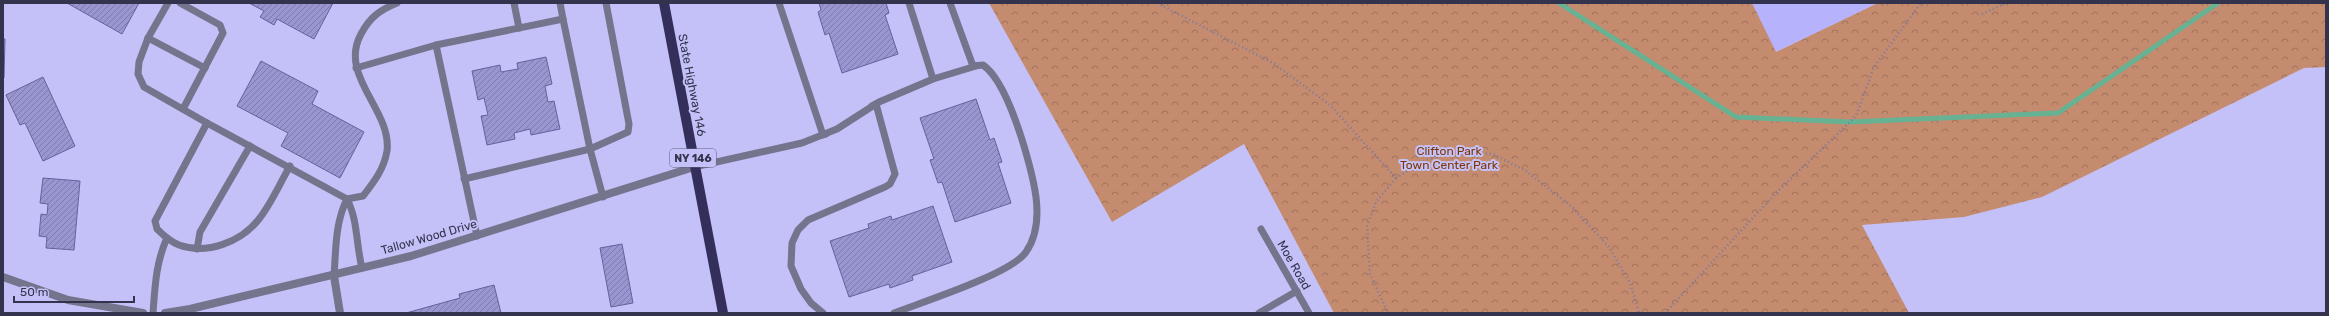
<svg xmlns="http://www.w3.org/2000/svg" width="2329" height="316" viewBox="0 0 2329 316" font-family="Rubik,sans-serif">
<defs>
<pattern id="park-crowns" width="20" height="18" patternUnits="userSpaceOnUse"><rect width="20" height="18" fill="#c58b6f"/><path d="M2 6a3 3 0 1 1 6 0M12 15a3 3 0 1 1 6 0" fill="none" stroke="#a1725d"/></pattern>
<pattern id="building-hatch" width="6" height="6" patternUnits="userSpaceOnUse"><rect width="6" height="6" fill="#9895d1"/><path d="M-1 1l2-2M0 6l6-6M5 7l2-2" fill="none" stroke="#7d7aac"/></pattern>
</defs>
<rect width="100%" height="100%" fill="#c3c1f7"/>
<!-- built -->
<polygon fill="#b6b2fb" points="1752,3 1878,3 1775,52"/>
<!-- park -->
<polygon fill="url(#park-crowns)" points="989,3 1752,3 1776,52 1878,3 2326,3 2326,67 2304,68 2042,197 1964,217 1862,225 1909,313 1334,313 1244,144 1112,222"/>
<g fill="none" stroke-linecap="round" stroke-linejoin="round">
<!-- stream -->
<polyline stroke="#66b293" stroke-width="5" points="1559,3 1736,117 1850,122 2058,113 2218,3"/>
</g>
<!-- building -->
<g fill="url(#building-hatch)" stroke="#66619d">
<polygon points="67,3 139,3 122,34"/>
<polygon points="249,3 333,3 314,39 277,19 274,25 260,17 264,11"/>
<polygon points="819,3 886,3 889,13 885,15 898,54 842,73 829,33 825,35 818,12 821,10"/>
<polygon points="3,39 5,39 4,78 3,78"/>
<polygon points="546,57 552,84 545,86 548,102 554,101 560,129 531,135 530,129 514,133 515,139 487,145 481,116 488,115 484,98 478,100 472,71 500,65 501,72 518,69 517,63"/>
<polygon points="261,61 318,91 312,104 364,132 340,178 281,146 288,133 237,106"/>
<polygon points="43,77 75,146 43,161 25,123 20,125 6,95"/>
<polygon points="976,99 990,140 994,138 1002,162 998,163 1011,203 955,222 942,182 938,183 930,160 934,159 920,118"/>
<polygon points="43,178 80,181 74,250 46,248 47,237 39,236 41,214 47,215 48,204 40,203"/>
<polygon points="933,206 952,262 912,276 913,280 890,288 889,284 849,297 830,241 869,228 868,224 891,216 892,220"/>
<polygon points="622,244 633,303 611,307 600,248"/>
<polygon points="494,285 501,313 406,313 460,298 459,294"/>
</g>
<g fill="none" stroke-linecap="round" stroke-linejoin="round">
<!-- path -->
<g stroke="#7a79a0" stroke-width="2.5" stroke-dasharray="1 3" stroke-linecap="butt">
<polyline points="1157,3 1273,63 1330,105 1396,178 1376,202 1367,226 1370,274 1388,313"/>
<polyline points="1982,14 2006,3"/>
<polyline points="1396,178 1426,160 1446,153 1493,154 1526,171 1571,206 1609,247 1630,283 1639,313"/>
<polyline points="1665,313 1777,192 1856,116 1874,67 1921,3"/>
</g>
<!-- lane -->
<g stroke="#74748d" stroke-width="7">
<path d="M168 3 148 38 139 62 138 74 144 87 207 123 347 199C358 220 356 245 362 268"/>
<polyline points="180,3 220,25 223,33 183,109"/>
<polyline points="514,3 519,28"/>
<polyline points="560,3 563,19"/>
<polyline points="779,3 823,135 826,134"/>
<polyline points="909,3 933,79"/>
<polyline points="148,38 205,68"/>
<polyline points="356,68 436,45"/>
<path d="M207 123 155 221 157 229C163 235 171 242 179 245 207 255 241 242 259 219 271 204 280 183 290 166"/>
<polyline points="694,167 802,143 837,129 879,102 933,79 976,66"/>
<polyline points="464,179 590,149 628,132 629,124 606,3"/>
<path d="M347 199 363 196C374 182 384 169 387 151 392 110 338 76 361 34 370 17 380 10 397 3"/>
<polyline points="1261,229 1309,313"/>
<polyline points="477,236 436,45 563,19 590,149 603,197"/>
<polyline points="197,249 200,232 250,146"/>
<path d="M334 276C336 249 335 223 347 199"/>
<path d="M153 313C155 286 156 262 167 238"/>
<polyline points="823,313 811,303 801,289 791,266 792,243 798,230 808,220 885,187 890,184 895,174 876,104 872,106"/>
<path d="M894 313C922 302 1011 274 1026 252 1047 222 1033 177 1024 146 1017 123 1002 78 983 65L973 66 950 3"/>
<polyline points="1259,313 1297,291"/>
</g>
<!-- street -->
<g stroke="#74748d" stroke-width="8">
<polyline points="334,276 340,313"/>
<polyline points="3,277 68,300 143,313"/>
<polyline points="165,313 190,309 411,256 694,167"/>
</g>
<!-- primary -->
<polyline stroke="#342f5a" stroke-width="10" points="664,3 723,313"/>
</g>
<g text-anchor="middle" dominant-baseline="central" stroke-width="4" stroke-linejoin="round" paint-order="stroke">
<!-- shield labels -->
<rect fill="#c3c1f7" stroke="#5f5e80" stroke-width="1" x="670" y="149" width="46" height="18" rx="3"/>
<g font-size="11" font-weight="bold" fill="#34334d">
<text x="693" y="158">NY 146</text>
</g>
<!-- street labels -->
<g font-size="12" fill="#34334d" stroke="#c3c1f7">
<text transform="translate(692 85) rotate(79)">State Highway 146</text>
<text transform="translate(429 237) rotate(-16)">Tallow Wood Drive</text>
<text transform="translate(1294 265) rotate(60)">Moe Road</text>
</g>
<!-- park labels -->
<g font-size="12" fill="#7f3401" stroke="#c3c1f7">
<text x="1449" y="151">Clifton Park<tspan x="1449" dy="14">Town Center Park</tspan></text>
</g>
</g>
<!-- border -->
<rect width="2329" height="316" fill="none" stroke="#34334d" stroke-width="8"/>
<!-- scale -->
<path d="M14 296v6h120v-6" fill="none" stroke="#34334d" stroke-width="2"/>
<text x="20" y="296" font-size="12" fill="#34334d" stroke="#c3c1f7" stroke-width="3" paint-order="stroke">50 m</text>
</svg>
